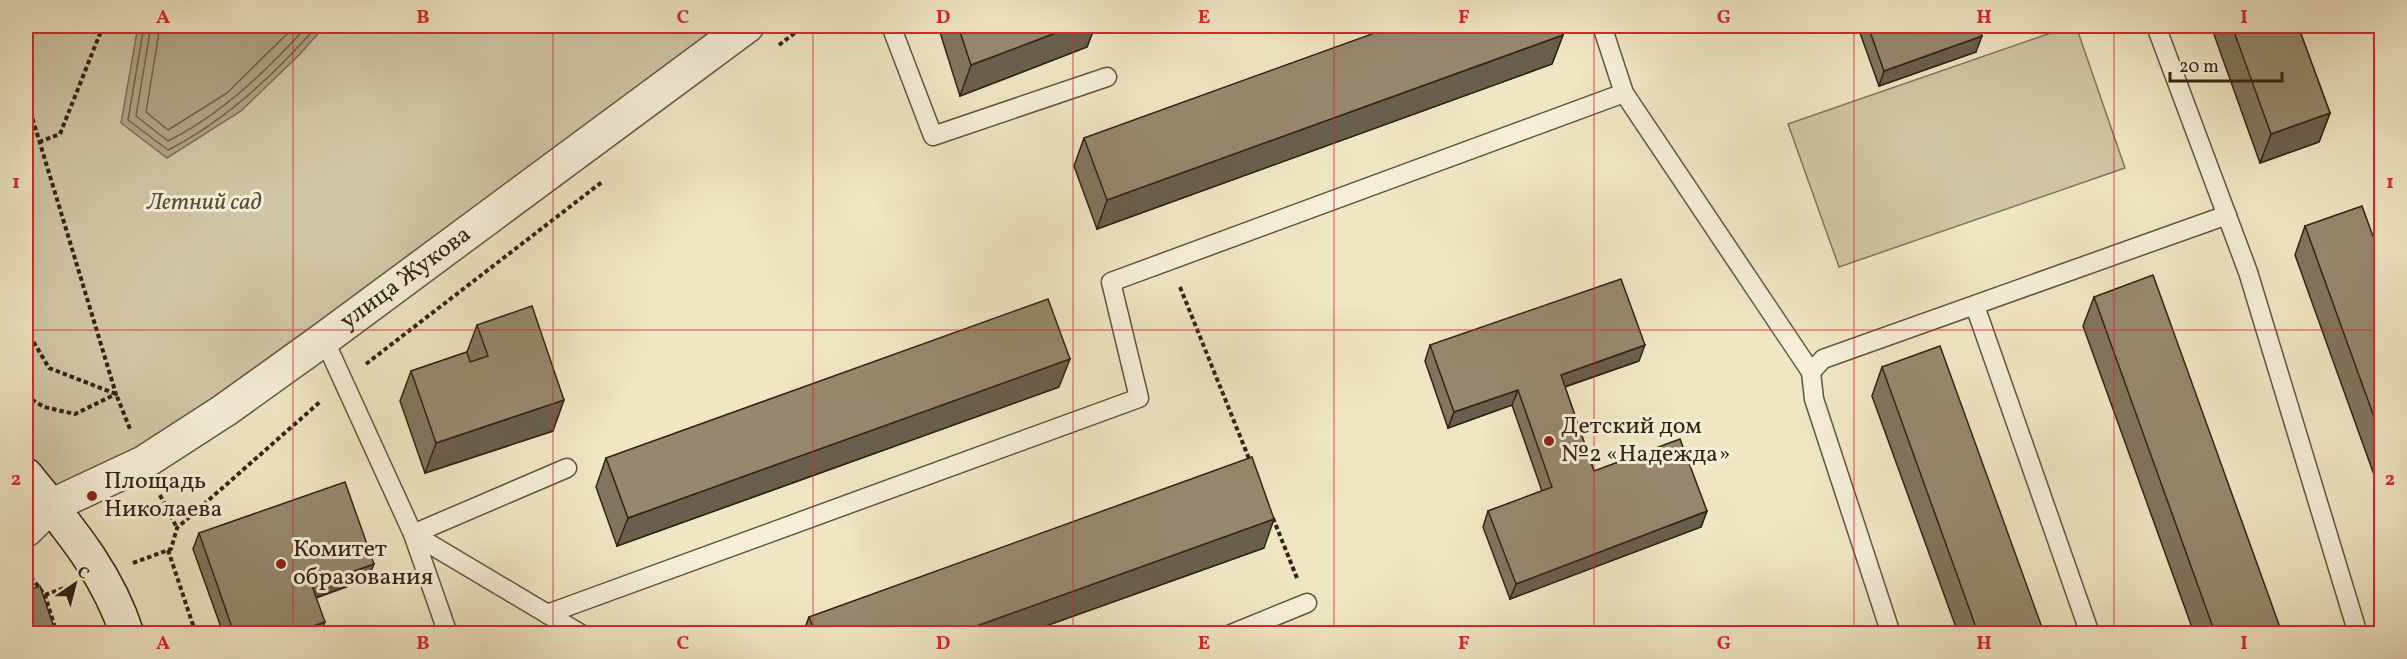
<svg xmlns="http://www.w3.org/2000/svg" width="2407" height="659" viewBox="0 0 2407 659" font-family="Vollkorn,serif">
<rect width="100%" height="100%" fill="#f0e6c4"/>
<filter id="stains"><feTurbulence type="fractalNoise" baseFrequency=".00333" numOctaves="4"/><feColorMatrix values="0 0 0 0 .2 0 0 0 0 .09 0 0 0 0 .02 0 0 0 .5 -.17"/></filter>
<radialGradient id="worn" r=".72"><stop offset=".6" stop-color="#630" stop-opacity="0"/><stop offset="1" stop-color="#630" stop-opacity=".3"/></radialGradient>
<!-- green -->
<g fill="#d0c5a6" stroke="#82745c" stroke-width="1.5">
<polygon points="26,26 749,26 324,339 51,506 26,474"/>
<polygon points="2071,26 2076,26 2125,168 1839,267 1788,124"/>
</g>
<!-- water -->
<polygon fill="#b0a388" stroke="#7f6f59" stroke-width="1.5" points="138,26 325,26 299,55 241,111 167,158 121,123"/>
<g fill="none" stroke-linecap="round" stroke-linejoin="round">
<!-- shore -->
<g stroke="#72624e" stroke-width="1.5">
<path d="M144 26 128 120 168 150C226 121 275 74 317 26"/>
<path d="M151 26 136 116 168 141C222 114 268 70 307 26"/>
<polyline points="160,26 146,112 168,130 227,93 295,26"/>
</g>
<!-- service casing -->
<g stroke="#64533f" stroke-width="21">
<g id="service">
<polyline points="891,26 933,136 1107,77"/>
<polyline points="1602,26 1624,93 1811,372"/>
<polyline points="2156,26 2248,272 2358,634"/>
<polyline points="1975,306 2090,634"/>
<polyline points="324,339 413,534 567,468"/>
<polyline points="547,614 1139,398 1111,282 1624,93"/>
<polyline points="448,634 413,534 581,634"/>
<polyline points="1231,634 1307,603"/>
<polyline points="1891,634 1814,399 1811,372 1823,359 2227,215"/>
</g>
</g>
<!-- minor casing -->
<g stroke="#64533f" stroke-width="36">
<polyline id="minor" points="26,530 51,506"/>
</g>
<!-- tertiary casing -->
<g stroke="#64533f" stroke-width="36">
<g id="tertiary">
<path id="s1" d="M51 506 143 463 225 410 324 339 747 26"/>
</g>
</g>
<!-- secondary casing -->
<g stroke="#352213" stroke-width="36">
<path id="secondary" d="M26 475C66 525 107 571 127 634"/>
</g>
<!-- path -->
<g stroke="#352213" stroke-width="4" stroke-dasharray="4.5 3" stroke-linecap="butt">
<polyline points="779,45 804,26"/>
<polyline points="26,97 116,394 75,414 44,407 26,396"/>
<polyline points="39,142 60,134 103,26"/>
<polyline points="1180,287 1250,461"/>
<polyline points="26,329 49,368 116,394 130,429"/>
<polyline points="366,364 602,182"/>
<polyline points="160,495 177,528"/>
<polyline points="1273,518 1297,578"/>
<polyline points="168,550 196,634"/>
<polyline points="133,563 171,549 177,528 321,401"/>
<polyline points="26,571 45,595 57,634"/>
<polyline points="45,595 67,587"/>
</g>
<!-- service -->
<use href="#service" stroke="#f5efd9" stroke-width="18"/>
<!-- minor -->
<use href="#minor" stroke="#f5efd9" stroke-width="33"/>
<!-- tertiary -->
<use href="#tertiary" stroke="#f5efd9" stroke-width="33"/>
<!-- secondary -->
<use href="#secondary" stroke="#f5efd9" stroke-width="33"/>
</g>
<!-- wall -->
<g fill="#81755f" stroke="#352213" stroke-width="1.5">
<polygon points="938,26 1095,26 1087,47 960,96"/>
<polygon points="1862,26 1978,26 1976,52 1879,86 1860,33"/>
<polygon points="2211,26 2298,26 2330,113 2319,142 2260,163"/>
<polygon points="1563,35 1552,64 1097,229 1074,166 1084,138"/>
<polygon points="2305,226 2382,261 2382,497 2295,255"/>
<polygon points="2094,297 2282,633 2194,633 2083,326"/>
<polygon points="477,325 553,431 425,473 400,401 411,371 467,352"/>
<polygon points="1430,345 1639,361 1565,387 1594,471 1707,511 1701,527 1510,599 1483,527 1488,511 1542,491 1512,405 1448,428 1425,361"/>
<polygon points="1882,367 2044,633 1958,633 1872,396"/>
<polygon points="1059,387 617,546 596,487 606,458"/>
<polygon points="199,533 368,579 316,598 320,633 223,633 193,549"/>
<polygon points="1264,548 1026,633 803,633 809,617"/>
</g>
<!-- shaded-wall -->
<g fill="#695f4e" stroke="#352213" stroke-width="1.5">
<polygon points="1074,26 1095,26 1087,47 960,96 971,65"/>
<polygon points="1563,35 1552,64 1097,229 1107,200"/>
<polygon points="1982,36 1976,52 1879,86 1884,71"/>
<polygon points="2330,113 2319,142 2260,163 2271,134"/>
<polygon points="1645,345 1639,361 1555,390 1561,375"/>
<polygon points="1070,359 1059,387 617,546 628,518"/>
<polygon points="1518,390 1512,405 1448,428 1454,412"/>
<polygon points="564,400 553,431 425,473 436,443"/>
<polygon points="1707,511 1701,527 1510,599 1516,584"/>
<polygon points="1274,519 1264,548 1026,633 957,633"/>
<polygon points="374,564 368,579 306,601 312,586"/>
<polygon points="325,622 320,633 292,633"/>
</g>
<!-- building -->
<g fill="#96886f" stroke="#352213" stroke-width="1.5">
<polygon points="958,26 1074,26 971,65"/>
<polygon points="1394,26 1560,26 1563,35 1107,200 1084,138"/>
<polygon points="1868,26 1978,26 1982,36 1884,71"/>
<polygon points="2232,26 2298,26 2330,113 2271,134"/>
<polygon points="2362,206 2382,261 2382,439 2305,226"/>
<polygon points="2153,275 2282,633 2215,633 2094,297"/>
<polygon points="1621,279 1645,345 1561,375 1594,471 1680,439 1707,511 1516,584 1488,511 1552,487 1518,390 1454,412 1430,345"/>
<polygon points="1048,299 1070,359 628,518 606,458"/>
<polygon points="532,306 564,400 436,443 411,371 467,352 470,362 488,356 477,325"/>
<polygon points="1940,346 2044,633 1978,633 1882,367"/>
<polygon points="1252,457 1274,519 957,633 815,633 809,617"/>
<polygon points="345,482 374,564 312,586 325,622 292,633 234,633 199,533"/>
<polygon points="40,586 56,633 26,633 26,591"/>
</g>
<!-- grid -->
<path fill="none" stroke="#d62828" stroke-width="1.5" stroke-opacity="0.55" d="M293 26V634M553 26V634M813 26V634M1073 26V634M1334 26V634M1594 26V634M1854 26V634M2114 26V634M26 330H2382"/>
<!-- markers -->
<g fill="#8f2418" stroke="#f5efd9" stroke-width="2">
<circle cx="1549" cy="441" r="6"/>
<circle cx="92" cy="496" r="6"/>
<circle cx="281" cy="564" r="6"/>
</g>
<g text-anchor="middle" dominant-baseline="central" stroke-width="6" stroke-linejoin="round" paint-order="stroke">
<!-- park labels -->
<g font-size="24" font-style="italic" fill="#5c4b38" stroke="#f5efd9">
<text x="204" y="203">Летний сад</text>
</g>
<!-- street labels -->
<g font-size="24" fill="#352213" stroke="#f5efd9">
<text stroke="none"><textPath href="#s1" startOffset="423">улица Жукова</textPath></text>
</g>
<!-- poi labels -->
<g font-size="24" fill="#352213" stroke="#f5efd9" text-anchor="start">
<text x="1561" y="427">Детский дом<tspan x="1561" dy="28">№2 «Надежда»</tspan></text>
<text x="104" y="482">Площадь<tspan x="104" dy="28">Николаева</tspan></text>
<text x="293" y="550">Комитет<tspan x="293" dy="28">образования</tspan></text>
</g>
</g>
<!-- margin -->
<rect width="2407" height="659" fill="none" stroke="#f0e6c4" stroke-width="66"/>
<!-- north arrow -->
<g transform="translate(75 584) rotate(35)" stroke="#f5efd9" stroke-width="4.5" paint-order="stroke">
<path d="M0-4.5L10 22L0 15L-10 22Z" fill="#352213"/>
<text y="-9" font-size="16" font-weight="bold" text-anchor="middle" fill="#352213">С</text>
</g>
<!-- scale -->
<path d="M2170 72v9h112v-9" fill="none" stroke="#352213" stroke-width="3"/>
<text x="2179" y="72" font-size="18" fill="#352213" stroke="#f5efd9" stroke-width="4.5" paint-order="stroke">20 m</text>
<rect x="33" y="33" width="2341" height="593" fill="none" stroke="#d62828" stroke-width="2"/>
<g font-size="20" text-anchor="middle" font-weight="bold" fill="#d62828">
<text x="163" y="23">A</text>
<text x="423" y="23">B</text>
<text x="683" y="23">C</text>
<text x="943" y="23">D</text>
<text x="1204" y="23">E</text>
<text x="1464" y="23">F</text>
<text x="1724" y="23">G</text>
<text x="1984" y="23">H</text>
<text x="2244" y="23">I</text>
<text x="16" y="188">1</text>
<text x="2390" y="188">1</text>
<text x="16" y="485">2</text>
<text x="2390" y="485">2</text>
<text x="163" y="649">A</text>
<text x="423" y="649">B</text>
<text x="683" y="649">C</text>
<text x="943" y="649">D</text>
<text x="1204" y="649">E</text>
<text x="1464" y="649">F</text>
<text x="1724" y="649">G</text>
<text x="1984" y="649">H</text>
<text x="2244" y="649">I</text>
</g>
<rect width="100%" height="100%" filter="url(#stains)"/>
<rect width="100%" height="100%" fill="url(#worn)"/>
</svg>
